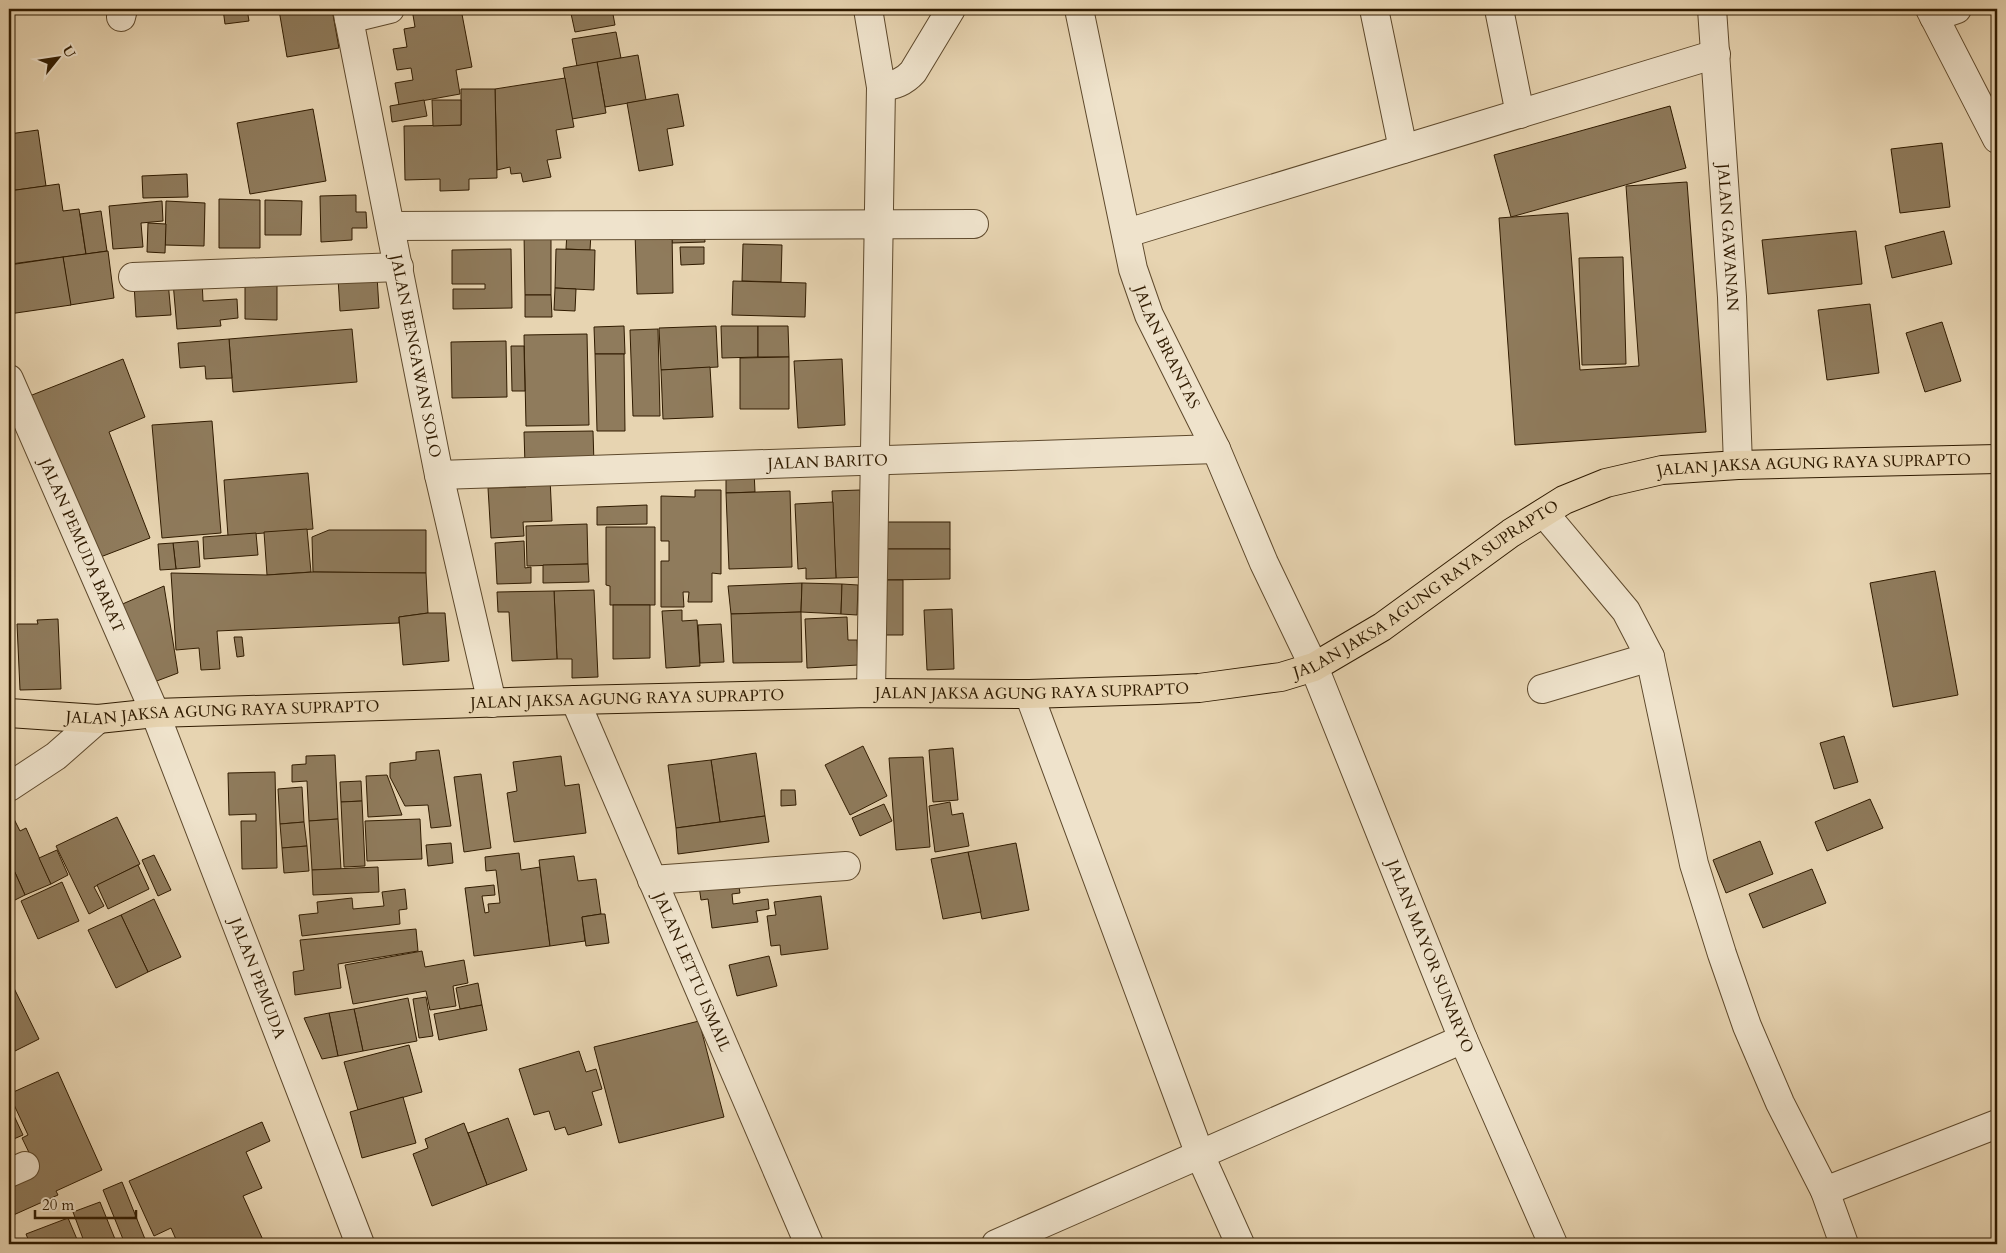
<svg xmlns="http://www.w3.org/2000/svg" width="2006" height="1253" viewBox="0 0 2006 1253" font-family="Cardo,serif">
<rect width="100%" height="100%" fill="#e7d4b1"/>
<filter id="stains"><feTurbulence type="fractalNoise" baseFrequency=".004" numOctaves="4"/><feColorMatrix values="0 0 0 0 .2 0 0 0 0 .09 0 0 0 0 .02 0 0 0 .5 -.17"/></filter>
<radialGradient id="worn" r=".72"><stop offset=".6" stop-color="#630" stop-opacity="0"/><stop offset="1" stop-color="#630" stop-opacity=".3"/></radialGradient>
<!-- building -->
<g fill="#8f7b5c" stroke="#301b00">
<polygon points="223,9 247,9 249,21 225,24"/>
<polygon points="287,9 332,9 339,48 287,57 279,10"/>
<polygon points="412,9 461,9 472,67 456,70 460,94 399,105 395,83 413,80 411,68 397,70 393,49 407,47 404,29 415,27"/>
<polygon points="570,9 612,9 615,25 575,32"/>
<polygon points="616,32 621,58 577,66 572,39"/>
<polygon points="638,55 646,100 605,107 597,62"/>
<polygon points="597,62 606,113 572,119 563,68"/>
<polygon points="565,78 574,127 556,130 561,158 547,160 551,177 523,182 521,173 511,174 510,167 497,170 495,89"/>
<polygon points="461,89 495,89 497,178 469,179 469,190 440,191 440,179 405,180 404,126 461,125"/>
<polygon points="678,94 684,126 667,129 673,165 639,171 627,103"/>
<polygon points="424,100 427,116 392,122 390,106"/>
<polygon points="432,100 461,100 461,125 433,126"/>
<polygon points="1670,106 1686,168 1511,217 1494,155"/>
<polygon points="313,109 326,181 250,194 237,123"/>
<polygon points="38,130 46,186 9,191 9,134"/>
<polygon points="1942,143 1950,207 1900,213 1891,149"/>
<polygon points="187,174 188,197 143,198 142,176"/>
<polygon points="1687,182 1706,432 1515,445 1499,218 1568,213 1580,370 1639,366 1626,186"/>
<polygon points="59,184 63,211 79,209 86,254 11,264 9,251 9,191"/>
<polygon points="356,195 356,212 366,212 367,228 352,228 352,240 321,242 320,196"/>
<polygon points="219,199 260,200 260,248 219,248"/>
<polygon points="265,200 302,201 301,235 265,235"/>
<polygon points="162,201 163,221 141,223 143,247 113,249 109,206"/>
<polygon points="166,201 205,203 204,246 165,245"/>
<polygon points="101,211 107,251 86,254 80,214"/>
<polygon points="148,223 166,224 165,253 147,252"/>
<polygon points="672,227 704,227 705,242 672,243"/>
<polygon points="1856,231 1862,284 1768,294 1762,240"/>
<polygon points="1944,231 1952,264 1892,278 1885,246"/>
<polygon points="567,232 591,233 590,250 566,249"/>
<polygon points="672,232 673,293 637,294 635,233"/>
<polygon points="524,233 551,233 551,295 525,295"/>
<polygon points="743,244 782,245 781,282 742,281"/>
<polygon points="680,247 704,247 704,264 681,265"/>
<polygon points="511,249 512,308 453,309 453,289 485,289 485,284 452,284 452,250"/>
<polygon points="556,249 595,250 594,290 555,288"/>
<polygon points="108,251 114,298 70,305 63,257"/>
<polygon points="63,257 71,305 9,314 9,265"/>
<polygon points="1623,257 1626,364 1582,365 1579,258"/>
<polygon points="377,276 379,308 340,311 338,278"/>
<polygon points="202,280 203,301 237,299 238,318 220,320 221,326 177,329 173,282"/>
<polygon points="168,281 171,315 136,317 134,284"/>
<polygon points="733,281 806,283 805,317 732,315"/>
<polygon points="245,283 277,284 277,320 245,319"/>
<polygon points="555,288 576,289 575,311 554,310"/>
<polygon points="525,295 551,295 552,317 525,317"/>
<polygon points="1870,304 1879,373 1827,380 1818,310"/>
<polygon points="1942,322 1961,381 1925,392 1906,333"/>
<polygon points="624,326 625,354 595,354 594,327"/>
<polygon points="716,326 718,367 661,370 659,328"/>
<polygon points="721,326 758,326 758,357 722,358"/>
<polygon points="758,326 788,326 789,357 758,357"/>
<polygon points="352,329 357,382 233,392 229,339"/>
<polygon points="658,329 660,416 633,416 630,330"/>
<polygon points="587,334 589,425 526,426 524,335"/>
<polygon points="229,339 232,378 206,379 205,366 180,368 178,343"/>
<polygon points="506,341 507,397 452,398 451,342"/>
<polygon points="511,346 524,346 525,391 512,391"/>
<polygon points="595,354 624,354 625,431 597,431"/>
<polygon points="789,357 789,409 740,409 740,358"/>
<polygon points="123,359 145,417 109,432 150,538 90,561 27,397"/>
<polygon points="842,359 845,425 798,428 794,361"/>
<polygon points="710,367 713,417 663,419 661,370"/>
<polygon points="212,421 221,533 162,538 152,425"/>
<polygon points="593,431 594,464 525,465 524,432"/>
<polygon points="754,471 755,492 726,493 726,472"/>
<polygon points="308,473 313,529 228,536 224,480"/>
<polygon points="550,478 552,521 523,522 524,536 491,538 488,488 526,487 525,479"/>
<polygon points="695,490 721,490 721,574 712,573 712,602 688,602 689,592 683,592 684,607 661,607 661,561 669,561 669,541 661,541 661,496 695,497"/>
<polygon points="860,490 864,577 836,578 832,491"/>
<polygon points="790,491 792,567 729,569 726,493"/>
<polygon points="833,502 836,578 806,579 806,568 798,569 795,504"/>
<polygon points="647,505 647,524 597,525 597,507"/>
<rect x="884" y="522" width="66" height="27"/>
<polygon points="587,524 588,564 527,566 526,526"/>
<polygon points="606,527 655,527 655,605 610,605 610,586 606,585"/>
<polygon points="307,529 311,572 267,575 264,532"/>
<polygon points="329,530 426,530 426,573 313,572 312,537"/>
<polygon points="256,533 258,555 204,559 203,537"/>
<polygon points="198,541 200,567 176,569 173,543"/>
<polygon points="524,541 525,568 531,567 531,583 497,584 495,543"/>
<polygon points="173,543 176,569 160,570 158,544"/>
<polygon points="884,549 950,549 950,579 884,580"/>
<polygon points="588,564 589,582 543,583 543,565"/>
<polygon points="1935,571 1958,695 1893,707 1870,583"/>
<polygon points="313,572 426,573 428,613 399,617 399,623 217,631 220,669 201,670 199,648 176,650 171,573 267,575"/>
<polygon points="884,580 903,580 903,635 885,635"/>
<polygon points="802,583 801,612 731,614 728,586"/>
<polygon points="802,583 842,584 841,614 801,612"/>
<polygon points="842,584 858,585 857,615 841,614"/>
<polygon points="164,586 178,673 146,685 111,609"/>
<polygon points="594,590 598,677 572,678 572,659 557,659 554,591"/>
<polygon points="554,591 557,659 512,661 509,612 498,612 497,592"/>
<polygon points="613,605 650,605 650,658 613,659"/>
<polygon points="952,609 954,669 927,670 924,610"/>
<polygon points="682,610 682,621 697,620 700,666 666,668 662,611"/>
<polygon points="801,612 802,662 733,663 731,614"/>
<polygon points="428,613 445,613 449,661 403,665 399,617"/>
<polygon points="847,617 848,640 857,640 858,665 807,668 805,619"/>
<polygon points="58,619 61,689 20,690 17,624 38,624 37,620"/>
<polygon points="721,624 724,662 700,663 698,625"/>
<polygon points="234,637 242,637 244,656 237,657"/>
<polygon points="1844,736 1858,782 1834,789 1820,743"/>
<polygon points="863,746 887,796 850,815 825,765"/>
<polygon points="953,748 958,800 933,802 929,750"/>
<polygon points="439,750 451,826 431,828 428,805 405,806 390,777 390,763 416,760 416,752"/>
<polygon points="756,753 765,816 720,822 711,760"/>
<polygon points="335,755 338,819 309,821 307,781 292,782 292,765 306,764 306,756"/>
<polygon points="561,756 565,786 579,784 586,833 514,842 507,793 517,791 513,762"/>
<polygon points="923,757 930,847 896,850 889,758"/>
<polygon points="711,760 720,822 676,828 668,765"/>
<polygon points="275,772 277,868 242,869 241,821 256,821 256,814 229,815 228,773"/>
<polygon points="481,774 491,848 464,852 454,777"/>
<polygon points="387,775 402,815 368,817 366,776"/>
<polygon points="361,781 362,801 341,802 340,782"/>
<polygon points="302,787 304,822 280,824 278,789"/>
<polygon points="781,790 795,790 796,805 781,806"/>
<polygon points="1870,799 1883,828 1827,851 1815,822"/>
<polygon points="362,801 365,866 344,867 341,802"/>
<polygon points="950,802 952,815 963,813 969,846 935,852 929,806"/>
<polygon points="884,804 892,821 860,836 852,818"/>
<polygon points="765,816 769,842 678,854 676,828"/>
<polygon points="117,817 140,864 94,887 104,906 89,914 56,846"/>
<polygon points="14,819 20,831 26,828 51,884 25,895 9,859 9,821"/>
<polygon points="338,819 341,869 312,870 309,821"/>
<polygon points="420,819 422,859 367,861 365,821"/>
<polygon points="304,822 307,846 282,848 280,824"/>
<polygon points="1760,841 1773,874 1726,893 1713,860"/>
<polygon points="451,843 453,863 428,866 426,845"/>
<polygon points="1016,843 1029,910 982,919 968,852"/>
<polygon points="307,846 309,871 284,873 282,848"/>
<polygon points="57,850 68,875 51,884 39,858"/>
<polygon points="968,852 981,912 943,919 931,859"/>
<polygon points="519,853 521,870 540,867 550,946 474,956 465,888 494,885 495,895 482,896 485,913 489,912 488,904 500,903 496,870 486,871 485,857"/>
<polygon points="154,855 171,890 158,896 142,860"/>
<polygon points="574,856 578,881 596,879 601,914 582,917 585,941 550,946 539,860"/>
<polygon points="9,859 25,895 9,903"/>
<polygon points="138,865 149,889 108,909 97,885"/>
<polygon points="378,867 379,892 313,895 312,870"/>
<polygon points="1812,869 1826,903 1763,928 1749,894"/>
<polygon points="738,881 740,893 732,894 733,904 768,899 769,909 756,911 758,922 712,928 708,899 701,900 699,886"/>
<polygon points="62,882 79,921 38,939 21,901"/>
<polygon points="405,889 407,909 399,910 400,924 302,936 299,915 318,913 317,902 352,898 353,909 384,906 382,892"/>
<polygon points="821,896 828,949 781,955 780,945 771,946 767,916 776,915 774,902"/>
<polygon points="154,899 181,957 148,972 121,915"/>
<polygon points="601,914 605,914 609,943 586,946 582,917"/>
<polygon points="121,915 148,972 116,988 88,930"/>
<polygon points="416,929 418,951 338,964 341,988 295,995 293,972 304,970 300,940"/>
<polygon points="422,951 425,967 464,960 468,983 453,986 456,1006 430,1010 426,991 353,1004 345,965"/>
<polygon points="769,956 777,986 737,996 729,965"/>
<polygon points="9,978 39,1039 9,1054"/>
<polygon points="478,983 482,1005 460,1009 456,988"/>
<polygon points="426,997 433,1036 419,1038 413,999"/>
<polygon points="408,998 417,1041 363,1051 354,1009"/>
<polygon points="482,1005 487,1030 439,1040 434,1014"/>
<polygon points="354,1009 363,1051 338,1056 329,1013"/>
<polygon points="329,1013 338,1056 322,1059 304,1018"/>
<polygon points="699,1021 724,1117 619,1143 594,1047"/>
<polygon points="409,1045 422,1092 358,1110 344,1062"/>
<polygon points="579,1051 586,1072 596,1069 602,1089 592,1092 602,1125 568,1135 565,1127 555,1130 549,1111 534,1115 519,1069"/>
<polygon points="58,1072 102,1170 56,1191 58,1195 9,1217 9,1177 35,1165 22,1138 28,1135 9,1094"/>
<polygon points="403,1097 416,1143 362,1158 350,1112"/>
<polygon points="9,1105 23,1135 9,1141"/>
<polygon points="508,1118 527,1170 487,1185 468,1133"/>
<polygon points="262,1122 270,1141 246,1152 262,1188 243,1196 263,1240 253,1244 178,1244 171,1228 154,1236 129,1181"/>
<polygon points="464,1123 487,1185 432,1206 413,1154 428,1148 425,1139"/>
<polygon points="122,1182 147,1244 125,1244 103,1190"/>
<polygon points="100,1202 117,1244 85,1244 73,1212"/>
<polygon points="68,1218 79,1244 30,1244 26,1234"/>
</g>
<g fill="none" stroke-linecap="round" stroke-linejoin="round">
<!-- minor casing -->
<g stroke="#5e492c" stroke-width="30">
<g id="minor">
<path id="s1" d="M347 9 439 475 492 703"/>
<polyline points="868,9 881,87 871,693"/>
<path id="s2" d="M1079 9 1133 269 1149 315 1216 449 1264 563 1314 667 1463 1039 1553 1244"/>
<polyline points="1374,9 1403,149"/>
<polyline points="1499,9 1520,114"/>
<path id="s3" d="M1712 9 1732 297 1738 465"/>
<polyline points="1930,9 1997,139"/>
<polyline points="121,17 123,9"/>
<polyline points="1934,17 1957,9"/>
<polyline points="349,19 390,9"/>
<path d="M881 87C895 85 904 82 913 72L951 9"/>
<polyline points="391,226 974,224"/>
<polyline points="1127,233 1716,54"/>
<polyline points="133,277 399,267"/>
<path id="s4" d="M9 379 155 713 360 1244"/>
<path id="s5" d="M439 475 1216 449"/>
<polyline points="1544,513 1626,611 1650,657 1694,864 1722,954 1747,1026 1780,1103 1825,1191 1844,1244"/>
<polyline points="1542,689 1650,657"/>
<polyline points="1029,694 1200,1155 1240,1244"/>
<path id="s6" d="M575 700 809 1244"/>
<polyline points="9,787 56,756 98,719"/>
<polyline points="652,880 846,866"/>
<polyline points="9,1173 25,1166"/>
<polyline points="1825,1191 1997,1124"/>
<polyline points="996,1244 1463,1039"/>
</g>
</g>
<!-- major casing -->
<g stroke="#301b00" stroke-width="30">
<g id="major">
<path id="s7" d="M9 713 98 719 155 713 575 700 871 693 1029 694 1156 690 1199 688 1281 677 1314 667 1382 627 1511 533 1564 500 1606 483 1662 470 1738 465 1997 459"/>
</g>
</g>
<!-- minor -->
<use href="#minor" stroke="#efe3cc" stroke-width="28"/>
<!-- major -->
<use href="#major" stroke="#e7d4b1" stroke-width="28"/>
</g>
<g text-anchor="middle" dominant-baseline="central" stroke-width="4" stroke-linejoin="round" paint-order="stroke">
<!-- street labels -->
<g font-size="16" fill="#301b00" stroke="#efe3cc">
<text stroke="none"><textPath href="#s3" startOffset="229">JALAN GAWANAN</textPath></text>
<text stroke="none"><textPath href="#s2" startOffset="351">JALAN BRANTAS</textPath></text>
<text stroke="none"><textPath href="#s1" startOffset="354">JALAN BENGAWAN SOLO</textPath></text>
<text stroke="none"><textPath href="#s5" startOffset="389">JALAN BARITO</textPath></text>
<text stroke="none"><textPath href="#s7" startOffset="1864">JALAN JAKSA AGUNG RAYA SUPRAPTO</textPath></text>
<text stroke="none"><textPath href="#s4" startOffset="182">JALAN PEMUDA BARAT</textPath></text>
<text stroke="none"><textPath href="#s7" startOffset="1444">JALAN JAKSA AGUNG RAYA SUPRAPTO</textPath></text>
<text stroke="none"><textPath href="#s7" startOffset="1024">JALAN JAKSA AGUNG RAYA SUPRAPTO</textPath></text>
<text stroke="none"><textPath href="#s7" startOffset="619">JALAN JAKSA AGUNG RAYA SUPRAPTO</textPath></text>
<text stroke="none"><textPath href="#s7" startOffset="214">JALAN JAKSA AGUNG RAYA SUPRAPTO</textPath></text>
<text stroke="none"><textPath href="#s2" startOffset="1015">JALAN MAYOR SUNARYO</textPath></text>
<text stroke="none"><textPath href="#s6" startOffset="296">JALAN LETTU ISMAIL</textPath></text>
<text stroke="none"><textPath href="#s4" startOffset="649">JALAN PEMUDA</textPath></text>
</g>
</g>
<!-- margin -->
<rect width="2006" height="1253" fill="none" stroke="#e7d4b1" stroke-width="30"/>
<rect x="10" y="10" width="1986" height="1233" fill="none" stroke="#301b00" stroke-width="2.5"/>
<rect x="15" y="15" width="1976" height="1223" fill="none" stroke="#301b00"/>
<!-- north arrow -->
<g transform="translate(58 58) rotate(60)" stroke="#efe3cc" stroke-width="4" paint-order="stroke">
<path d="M0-4L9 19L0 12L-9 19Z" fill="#301b00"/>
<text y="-8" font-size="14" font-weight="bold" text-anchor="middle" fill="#301b00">U</text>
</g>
<!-- scale -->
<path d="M35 1210v8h101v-8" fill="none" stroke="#301b00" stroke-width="2.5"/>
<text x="42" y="1210" font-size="15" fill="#301b00" stroke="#efe3cc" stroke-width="4" paint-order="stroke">20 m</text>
<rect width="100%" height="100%" filter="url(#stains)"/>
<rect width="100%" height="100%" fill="url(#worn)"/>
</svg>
